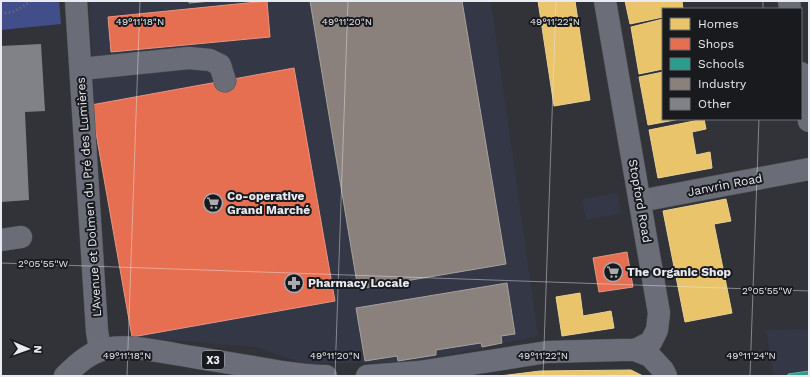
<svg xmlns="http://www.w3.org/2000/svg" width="810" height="377" viewBox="0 0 810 377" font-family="'Work Sans',sans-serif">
<rect width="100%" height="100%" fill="#323338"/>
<!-- built -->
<g fill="#333746">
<polygon points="89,1 491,1 538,336 416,362 305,364 256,347 132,337 91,105 92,54"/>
<polygon points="617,193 621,213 586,220 582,199"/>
<polygon points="809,329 809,376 774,376 766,330"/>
</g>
<!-- green -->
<polygon fill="#424e89" points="1,1 59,1 61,24 1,30"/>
<!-- homes -->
<g fill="#e9c46a" stroke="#e9d093">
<polygon points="538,1 575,1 590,100 554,106"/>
<polygon points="625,1 682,1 683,9 663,9 663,17 630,24"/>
<polygon points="663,19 663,69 639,74 631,27"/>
<polygon points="663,72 663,119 680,119 648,125 639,77"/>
<polygon points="704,119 706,129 692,132 696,155 710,152 712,168 658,178 649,130"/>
<polygon points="726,199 731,221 714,224 732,313 685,322 663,211"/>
<polygon points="580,293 583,316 611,311 614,328 562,336 556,297"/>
<polygon points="631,370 643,376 500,376 540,371"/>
</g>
<!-- shops -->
<g fill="#e76f51" stroke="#e89481">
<polygon points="267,1 270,37 111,52 108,17"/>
<polygon points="294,68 335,301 132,337 91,105"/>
<polygon points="627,252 633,287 599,292 593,258"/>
</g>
<!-- schools -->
<polygon fill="#2a9d8f" stroke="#63b4ad" points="809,371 809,376 788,376 788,374"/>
<!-- industry -->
<g fill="#8a817c" stroke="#a6a19f">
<polygon points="189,1 212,1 189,3"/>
<polygon points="310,1 462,1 506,264 358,289"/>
<polygon points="507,283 515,334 501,336 502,343 482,347 481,343 436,350 436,355 398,361 397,356 365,361 356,308"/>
</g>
<!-- building -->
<polygon fill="#818287" points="41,44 45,111 25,112 29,200 1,202 1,46"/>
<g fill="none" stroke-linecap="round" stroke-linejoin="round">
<!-- minor casing -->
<g stroke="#505155" stroke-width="23">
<g id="minor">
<polyline points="76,1 97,331 100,350"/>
<polyline points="789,1 790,9"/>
<polyline points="81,69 189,58 210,60 220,65 225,81"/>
<polyline points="801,73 809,121"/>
<polyline points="640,201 809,169"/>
<polyline points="1,240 21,237"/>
</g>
</g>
<!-- major casing -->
<g stroke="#505155" stroke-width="23">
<g id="major">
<polyline points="605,1 659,313 657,330 651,342 635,350"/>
<path d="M65 376C78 363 92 350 111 348 128 345 157 351 175 354 203 359 231 363 259 368 281 372 304 376 326 376"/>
<polyline points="367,376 419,372 547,352 622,350 635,350 650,356 663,370 666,376"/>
</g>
</g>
<!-- path -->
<path stroke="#6f7179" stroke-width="2.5" stroke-dasharray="1 3" stroke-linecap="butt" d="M1 13C13 14 21 8 31 1"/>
<!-- minor -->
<use href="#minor" stroke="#6a6d77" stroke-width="22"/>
<!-- major -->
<use href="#major" stroke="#6b6e78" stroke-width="22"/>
</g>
<!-- ticks -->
<path fill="none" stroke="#e9ebf2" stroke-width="1" stroke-opacity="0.45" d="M763 9V1M1 263 809 291M127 376 140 1M335 376 348 1M543 376 556 1M750 376 759 119"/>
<!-- icons -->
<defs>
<g id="supermarket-ring" transform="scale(1)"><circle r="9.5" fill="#181a1e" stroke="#a9abb1" stroke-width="1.5"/><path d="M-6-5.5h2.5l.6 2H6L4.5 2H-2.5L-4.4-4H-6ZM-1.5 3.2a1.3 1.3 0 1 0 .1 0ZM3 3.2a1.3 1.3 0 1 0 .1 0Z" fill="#a9abb1"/></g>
<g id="pharmacy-ring" transform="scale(1)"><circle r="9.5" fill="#181a1e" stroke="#a9abb1" stroke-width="1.5"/><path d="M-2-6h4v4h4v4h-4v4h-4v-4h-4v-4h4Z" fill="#a9abb1"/></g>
</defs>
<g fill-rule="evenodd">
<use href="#supermarket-ring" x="213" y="203"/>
<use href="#supermarket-ring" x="613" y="272"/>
<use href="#pharmacy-ring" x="294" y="283"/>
</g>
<g text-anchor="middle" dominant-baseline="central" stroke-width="4" stroke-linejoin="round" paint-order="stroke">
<!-- shield labels -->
<rect fill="#181a1e" stroke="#aaacb2" stroke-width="1" x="202" y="351" width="22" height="18" rx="3"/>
<g font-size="11" font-weight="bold" fill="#e9ebf2">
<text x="213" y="360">X3</text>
</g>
<!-- street labels -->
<g font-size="12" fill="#e9ebf2" stroke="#181a1e">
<text transform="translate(725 185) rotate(-11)">Janvrin Road</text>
<text transform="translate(89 197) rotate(-94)">L'Avenue et Dolmen du Pré des Lumières</text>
<text transform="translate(640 201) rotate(80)">Stopford Road</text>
</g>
<!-- poi labels -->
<g font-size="12" font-weight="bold" fill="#e9ebf2" stroke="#181a1e" text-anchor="start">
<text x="227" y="196">Co-operative<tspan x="227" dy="14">Grand Marché</tspan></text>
<text x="627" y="272">The Organic Shop</text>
<text x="308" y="283">Pharmacy Locale</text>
</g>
</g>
<g font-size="10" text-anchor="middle" fill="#e9ebf2" stroke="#181a1e" stroke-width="4" stroke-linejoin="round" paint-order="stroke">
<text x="140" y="25">49°11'18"N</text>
<text x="347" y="25">49°11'20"N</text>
<text x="555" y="25">49°11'22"N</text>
<text x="43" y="267">2°05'55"W</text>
<text x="767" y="294">2°05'55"W</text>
<text x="127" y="359">49°11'18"N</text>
<text x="335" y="359">49°11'20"N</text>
<text x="543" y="359">49°11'22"N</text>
<text x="751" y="359">49°11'24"N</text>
</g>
<!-- border -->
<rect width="810" height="377" fill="none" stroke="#e9ebf2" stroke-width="4"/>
<!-- legend -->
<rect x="662" y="8" width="140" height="112" fill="#181a1e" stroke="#6c6e73"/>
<rect x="670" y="18" width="20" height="12" fill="#e9c46a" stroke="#6c6e73"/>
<text x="698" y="28" font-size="12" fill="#e9ebf2">Homes</text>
<rect x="670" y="38" width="20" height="12" fill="#e76f51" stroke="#6c6e73"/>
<text x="698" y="48" font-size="12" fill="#e9ebf2">Shops</text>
<rect x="670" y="58" width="20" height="12" fill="#2a9d8f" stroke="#6c6e73"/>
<text x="698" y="68" font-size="12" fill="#e9ebf2">Schools</text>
<rect x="670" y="78" width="20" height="12" fill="#8a817c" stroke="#6c6e73"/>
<text x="698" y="88" font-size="12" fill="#e9ebf2">Industry</text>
<rect x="670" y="98" width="20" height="12" fill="#818287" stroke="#6c6e73"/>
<text x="698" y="108" font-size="12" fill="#e9ebf2">Other</text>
<!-- north arrow -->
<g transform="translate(28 349) rotate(92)" stroke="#181a1e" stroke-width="3" paint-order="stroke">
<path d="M0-3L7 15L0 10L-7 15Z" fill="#e9ebf2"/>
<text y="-6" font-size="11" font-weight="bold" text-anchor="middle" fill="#e9ebf2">N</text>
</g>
</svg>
